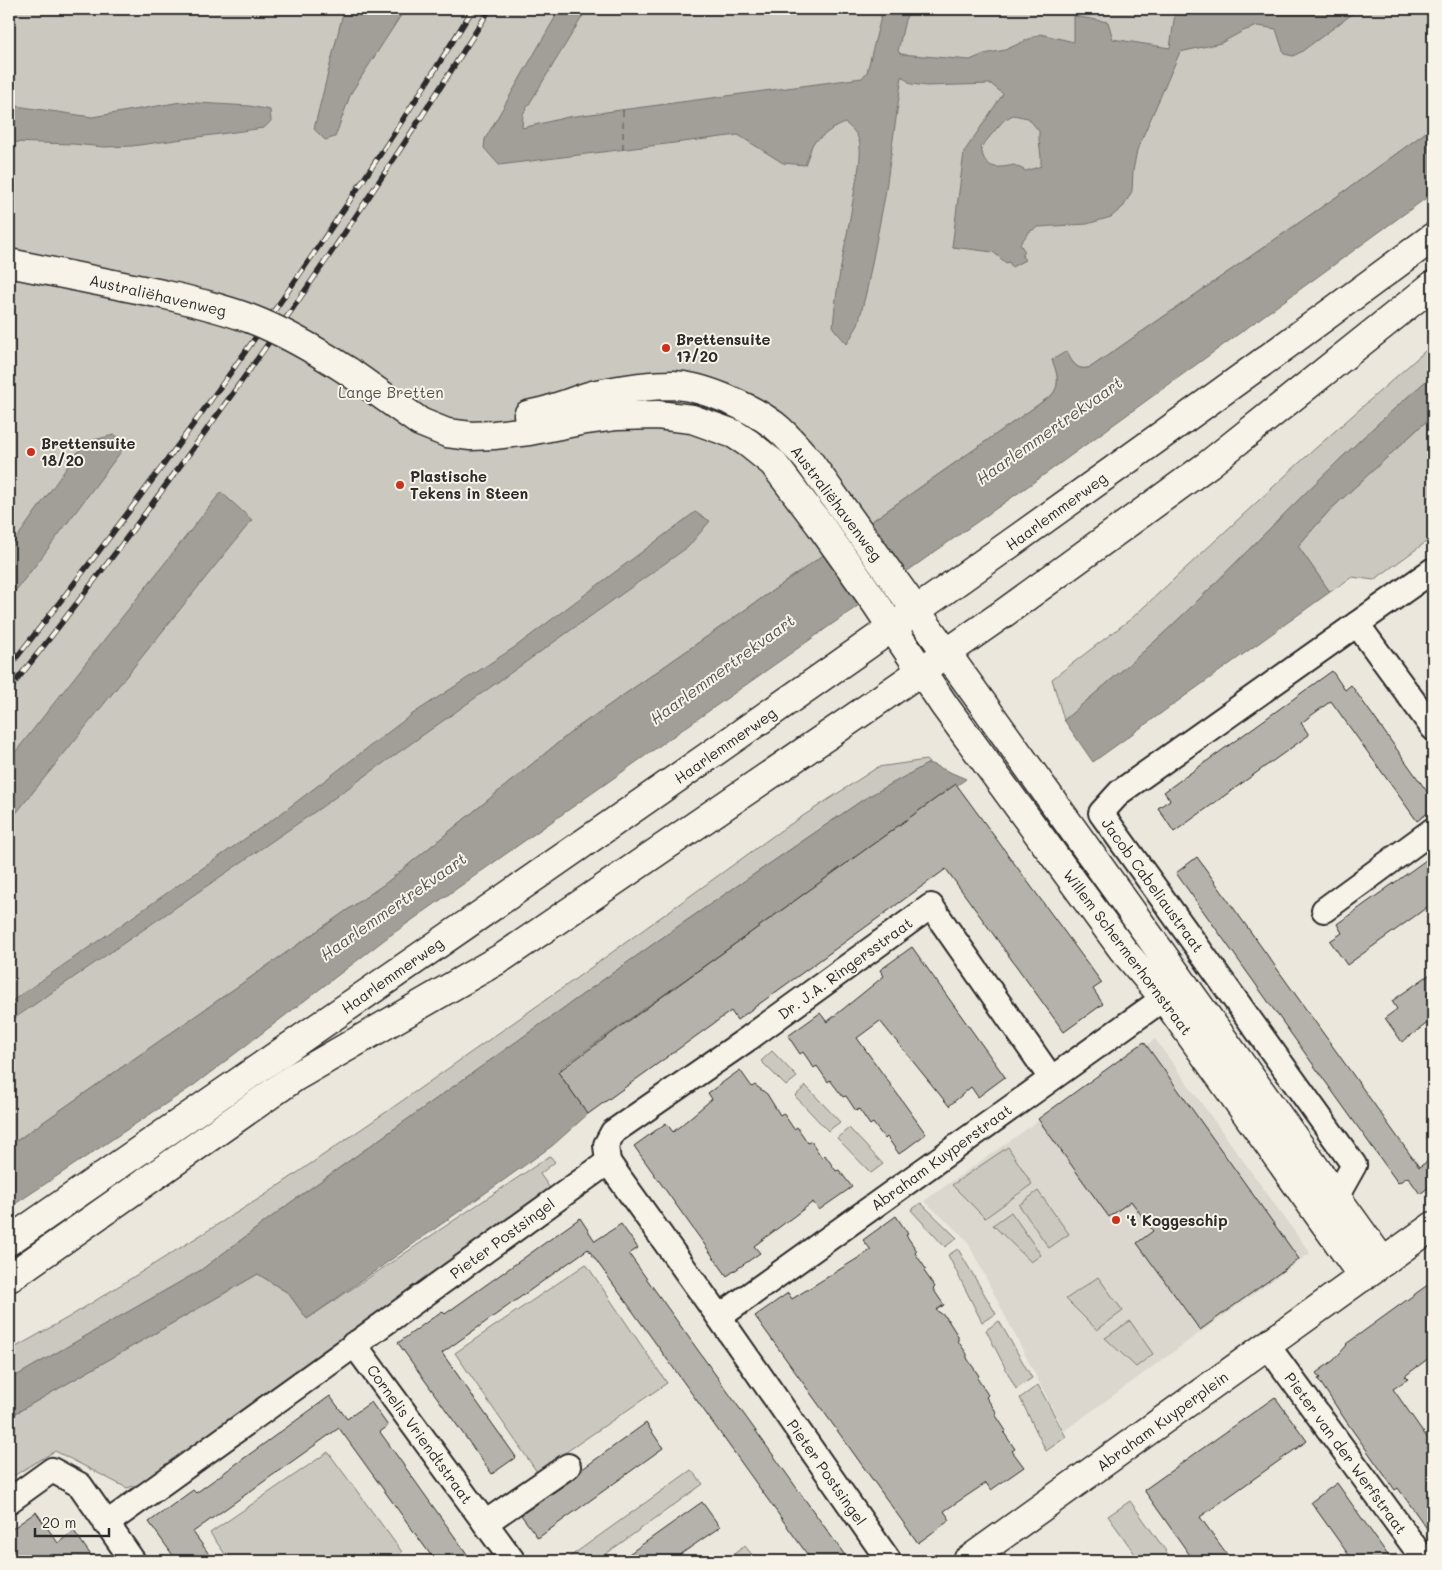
<svg xmlns="http://www.w3.org/2000/svg" width="1442" height="1570" viewBox="0 0 1442 1570" font-family="Mali,sans-serif">
<rect width="100%" height="100%" fill="#ebe7dd"/>
<filter id="ink" filterUnits="userSpaceOnUse"><feTurbulence type="fractalNoise" baseFrequency=".02" numOctaves="2"/><feDisplacementMap in="SourceGraphic" scale="10" xChannelSelector="R" yChannelSelector="G"/><feConvolveMatrix kernelMatrix="1 2 1 2 8 2 1 2 1" color-interpolation-filters="sRGB"/></filter>
<g filter="url(#ink)">
<!-- built -->
<polygon fill="#dbd7ce" points="1155,1039 1310,1253 1064,1431 966,1239 924,1201"/>
<!-- green -->
<g fill="#cbc8bf" stroke="#7b7a75">
<path d="M9 9H1433V127L1352 186 1091 367C1081 370 1078 368 1072 361L1052 360C1057 372 1061 384 1052 395L575 729 386 883 9 1146Z"/>
<path d="M1433 344V375C1346 448 1268 532 1186 612 1147 650 1105 685 1064 720L1052 679 1132 618 1299 463Z"/>
<polygon points="1433,415 1433,537 1374,580 1352,577 1330,592 1298,546 1329,511"/>
<polygon points="926,760 929,763 864,799 680,925 290,1203 201,1270 9,1380 9,1351 69,1317 265,1195 392,1108 571,982 780,831 878,767"/>
<polygon points="772,1051 797,1077 786,1086 761,1061"/>
<polygon points="806,1086 840,1122 828,1131 795,1096"/>
<polygon points="849,1128 883,1164 871,1173 837,1138"/>
<polygon points="1008,1147 1032,1184 985,1218 952,1185"/>
<polygon points="550,1156 555,1162 540,1174 552,1191 140,1484 127,1488 55,1451 10,1478 9,1476 9,1417 258,1274 288,1293 307,1319"/>
<polygon points="1038,1191 1069,1234 1049,1248 1019,1205"/>
<polygon points="921,1203 957,1238 945,1247 911,1210"/>
<polygon points="1011,1212 1041,1255 1031,1262 993,1225"/>
<polygon points="958,1249 996,1314 982,1322 948,1255"/>
<polygon points="586,1264 667,1383 537,1472 455,1353"/>
<polygon points="1098,1277 1123,1311 1097,1330 1066,1299"/>
<polygon points="999,1321 1032,1378 1016,1389 986,1330"/>
<polygon points="1130,1321 1153,1354 1136,1367 1105,1338"/>
<polygon points="1038,1385 1066,1437 1046,1451 1020,1398"/>
<polygon points="328,1452 402,1552 388,1561 230,1561 210,1533"/>
<polygon points="691,1470 703,1484 596,1561 564,1561"/>
<polygon points="1130,1501 1173,1561 1140,1561 1108,1516"/>
<polygon points="745,1546 757,1561 724,1561"/>
</g>
<!-- water -->
<g fill="#a29f98" stroke="#72716c" fill-rule="evenodd">
<polygon points="344,9 405,9 351,93 335,137 325,140 314,129"/>
<path d="M560 9H587L523 114 522 128 568 117 862 78 867 72 883 9H910L905 20 898 51 901 54 970 60 984 54 1005 50 1040 34 1074 42V16L1108 22 1113 39 1170 48 1175 13 1190 12 1197 9H1359L1301 52 1293 56 1284 54 1276 29 1258 26 1243 31 1221 43 1180 52 1137 150 1133 171 1132 191 1124 206 1111 217 1087 224 1038 227 1029 232 1020 244 1025 252 1022 256 1025 260 1012 267 1009 262 1006 263 993 252 952 247 964 152 1003 94 991 84 926 86 911 84 902 76 885 196 867 289 858 325 847 344 833 328C836 283 847 239 854 194 856 180 861 163 860 148 860 136 854 130 845 123L832 129 813 143 805 165 783 163 738 135 499 165 484 148 485 139ZM1013 115 1028 118 1039 131C1038 143 1042 154 1041 166L1026 171 1014 165C995 169 984 169 981 147L1004 120Z"/>
<polygon points="181,102 250,106 270,110 271,121 264,128 132,146 104,147 73,144 9,142 9,105 92,117"/>
<path d="M1433 127V193L1048 472 388 937 194 1085 9 1208V1146L386 883 575 729 1052 395C1061 384 1057 372 1052 360L1067 351C1072 363 1077 372 1091 367L1352 186Z"/>
<path d="M1433 375V415L1329 511 1298 546 1330 592 1093 762 1064 720C1105 685 1147 650 1186 612 1268 532 1346 448 1433 375Z"/>
<polygon points="114,435 129,441 38,562 9,599 9,549 85,442"/>
<polygon points="221,492 252,520 9,822 9,760"/>
<polygon points="695,512 710,521 688,547 316,811 9,1022 9,1003 279,815 411,715 515,647"/>
<polygon points="929,763 966,779 561,1068 588,1114 552,1146 307,1319 288,1293 258,1274 9,1417 9,1380 201,1270 290,1203 680,925 864,799"/>
</g>
<g fill="none" stroke-linecap="round" stroke-linejoin="round">
<!-- ferry -->
<polyline stroke="#555451" stroke-width="1" stroke-dasharray="6 5" stroke-linecap="butt" points="623,110 623,149"/>
</g>
<!-- building -->
<g fill="#b5b2ab" stroke="#2b2b2b">
<polygon points="1332,671 1345,690 1351,685 1433,800 1433,809 1417,821 1331,701 1301,723 1309,735 1174,832 1158,808 1170,800 1164,792"/>
<polygon points="956,784 1102,983 1093,989 1103,1004 1064,1032 946,869 737,1020 731,1011 588,1114 558,1072"/>
<polygon points="1433,855 1433,903 1347,965 1330,941 1342,933 1337,924"/>
<polygon points="1197,857 1419,1167 1433,1158 1433,1184 1420,1194 1408,1177 1398,1183 1176,873"/>
<polygon points="912,947 1005,1077 978,1097 971,1087 949,1106 880,1021 857,1038 926,1134 899,1154 887,1137 885,1139 873,1123 870,1125 859,1109 856,1111 846,1096 843,1097 830,1080 828,1082 817,1066 814,1068 803,1052 800,1054 788,1036 820,1013 827,1022 884,976 880,970"/>
<polygon points="1433,972 1433,1019 1402,1042 1385,1018 1397,1009 1392,1001"/>
<polygon points="1144,1042 1299,1259 1200,1330 1137,1243 1153,1231 1131,1201 1109,1217 1038,1119"/>
<polygon points="740,1070 752,1087 755,1085 767,1094 780,1115 783,1113 794,1129 797,1127 808,1143 811,1141 822,1158 825,1155 836,1171 839,1170 852,1187 819,1210 813,1202 754,1246 760,1253 727,1276 634,1146 666,1123 673,1132 712,1099 708,1093"/>
<polygon points="896,1216 908,1234 906,1235 917,1251 915,1253 926,1269 924,1271 935,1287 933,1289 944,1305 936,1310 946,1317 958,1336 958,1341 967,1354 967,1358 979,1376 977,1378 988,1395 986,1397 997,1413 995,1414 1006,1431 1004,1433 1015,1449 1012,1451 1024,1467 991,1490 986,1483 944,1511 950,1520 918,1543 755,1316 788,1293 792,1299 871,1250 863,1240"/>
<polygon points="580,1218 595,1241 621,1224 638,1248 629,1254 849,1561 812,1561 588,1249 442,1353 516,1457 492,1474 398,1343 442,1311 445,1314"/>
<polygon points="1433,1281 1433,1355 1405,1376 1408,1379 1393,1389 1433,1446 1433,1537 1398,1488 1395,1490 1348,1424 1318,1379 1320,1378 1316,1373 1334,1360 1347,1345 1346,1344"/>
<polygon points="330,1396 347,1419 371,1402 388,1426 380,1432 472,1561 435,1561 339,1428 193,1532 214,1561 177,1561 149,1522 193,1490 196,1493"/>
<polygon points="1275,1397 1307,1441 1200,1517 1232,1561 1194,1561 1144,1490"/>
<polygon points="646,1423 663,1448 538,1538 521,1515 576,1477 581,1470"/>
<polygon points="1337,1483 1368,1527 1392,1561 1353,1561 1311,1502"/>
<polygon points="702,1502 720,1527 704,1538 671,1561 619,1561"/>
<polygon points="36,1512 58,1543 74,1531 95,1561 9,1561 9,1531"/>
</g>
<g fill="none" stroke-linecap="round" stroke-linejoin="round">
<!-- street casing -->
<g stroke="#2b2b2b" stroke-width="28">
<g id="street">
<polyline points="1357,624 1433,728"/>
<polyline points="1324,910 1433,830"/>
<polyline points="608,1162 606,1145 613,1132 749,1038 931,906 1051,1078"/>
<polyline points="608,1162 719,1317 889,1561"/>
<polyline points="1336,1197 1354,1165 1101,813 1120,792 1433,570"/>
<polyline points="719,1317 1164,998"/>
<polyline points="354,1344 513,1561"/>
<polyline points="1267,1345 1425,1561"/>
<polyline points="9,1501 52,1470 80,1485 133,1561"/>
<polyline points="485,1523 568,1466"/>
<polyline points="106,1524 608,1162"/>
</g>
</g>
<!-- secondary casing -->
<g stroke="#2b2b2b" stroke-width="31">
<g id="secondary">
<polyline points="9,263 162,294"/>
<polyline points="348,371 420,422 447,433 471,436 494,435 529,431 580,421 617,416 657,415 692,419 734,434 748,443 773,463 820,525 877,605 944,705 1123,950 1164,998 1363,1277"/>
<path d="M528 415C537 413 546 411 554 408 568 404 583 397 597 394 622 389 647 385 673 385 703 386 750 407 774 425 787 435 797 448 808 460L1383 1262"/>
<polyline points="967,1561 1433,1226"/>
</g>
</g>
<!-- primary casing -->
<g stroke="#2b2b2b" stroke-width="31">
<g id="primary">
<path d="M9 1241C486 910 967 583 1433 237"/>
<polyline points="9,1278 295,1077 503,957 862,712 1004,613 1209,464 1433,285"/>
</g>
</g>
<!-- street -->
<use href="#street" stroke="#f7f3e8" stroke-width="24"/>
<!-- secondary -->
<use href="#secondary" stroke="#f7f3e8" stroke-width="28"/>
<!-- primary -->
<use href="#primary" stroke="#f7f3e8" stroke-width="28"/>
<!-- rail casing -->
<g stroke="#2b2b2b" stroke-width="5.5">
<g id="rail">
<path d="M9 667C175 457 332 237 473 9"/>
<path d="M9 690C182 472 343 245 490 9"/>
</g>
</g>
<!-- rail -->
<use href="#rail" stroke="#f7f3e8" stroke-width="4" stroke-dasharray="11" stroke-linecap="butt"/>
<!-- secondary-bridge casing -->
<g stroke="#2b2b2b" stroke-width="31" stroke-linecap="butt">
<path id="secondary-bridge" d="M162 294C192 301 222 308 251 319 285 332 317 351 348 371"/>
</g>
<!-- secondary-bridge -->
<use href="#secondary-bridge" stroke="#f7f3e8" stroke-width="28"/>
</g>
</g>
<!-- markers -->
<g fill="#c8321e" stroke="#f7f3e8" stroke-width="2">
<circle cx="666" cy="348" r="5"/>
<circle cx="31" cy="452" r="5"/>
<circle cx="400" cy="485" r="5"/>
<circle cx="1116" cy="1220" r="5"/>
</g>
<g text-anchor="middle" dominant-baseline="central" stroke-width="4" stroke-linejoin="round" paint-order="stroke">
<!-- street labels -->
<g font-size="15" fill="#2b2b2b" stroke="#f7f3e8">
<text transform="translate(158 295) rotate(13)">Australiëhavenweg</text>
<text transform="translate(837 503) rotate(53)">Australiëhavenweg</text>
<text transform="translate(1056 511) rotate(-36)">Haarlemmerweg</text>
<text transform="translate(725 745) rotate(-35)">Haarlemmerweg</text>
<text transform="translate(1153 885) rotate(54)">Jacob Cabeliaustraat</text>
<text transform="translate(1128 952) rotate(53)">Willem Schermerhornstraat</text>
<text transform="translate(845 968) rotate(-36)">Dr. J.A. Ringersstraat</text>
<text transform="translate(392 975) rotate(-35)">Haarlemmerweg</text>
<text transform="translate(941 1157) rotate(-36)">Abraham Kuyperstraat</text>
<text transform="translate(502 1238) rotate(-36)">Pieter Postsingel</text>
<text transform="translate(1162 1421) rotate(-36)">Abraham Kuyperplein</text>
<text transform="translate(420 1434) rotate(54)">Cornelis Vriendtstraat</text>
<text transform="translate(1346 1453) rotate(54)">Pieter van der Werfstraat</text>
<text transform="translate(827 1472) rotate(55)">Pieter Postsingel</text>
</g>
<!-- poi labels -->
<g font-size="15" font-weight="bold" fill="#2b2b2b" stroke="#f7f3e8" text-anchor="start">
<text x="676" y="339">Brettensuite<tspan x="676" dy="17">17/20</tspan></text>
<text x="41" y="443">Brettensuite<tspan x="41" dy="17">18/20</tspan></text>
<text x="410" y="476">Plastische<tspan x="410" dy="17">Tekens in Steen</tspan></text>
<text x="1126" y="1220">'t Koggeschip</text>
</g>
<!-- park labels -->
<g font-size="15" fill="#535250" stroke="#f7f3e8">
<text x="391" y="392">Lange Bretten</text>
</g>
<!-- water labels -->
<g font-size="16" font-style="italic" fill="#555451" stroke="#f7f3e8">
<text transform="translate(1049 430) rotate(-35)">Haarlemmertrekvaart</text>
<text transform="translate(722 669) rotate(-36)">Haarlemmertrekvaart</text>
<text transform="translate(393 906) rotate(-35)">Haarlemmertrekvaart</text>
</g>
</g>
<!-- margin -->
<rect width="1442" height="1570" fill="none" stroke="#f7f3e8" stroke-width="30"/>
<rect x="15" y="15" width="1412" height="1540" fill="none" stroke="#2b2b2b" stroke-width="2" filter="url(#ink)"/>
<!-- scale -->
<path d="M35 1528v8h74v-8" fill="none" stroke="#2b2b2b" stroke-width="2.5"/>
<text x="42" y="1528" font-size="15" fill="#2b2b2b" stroke="#f7f3e8" stroke-width="4" paint-order="stroke">20 m</text>
</svg>
